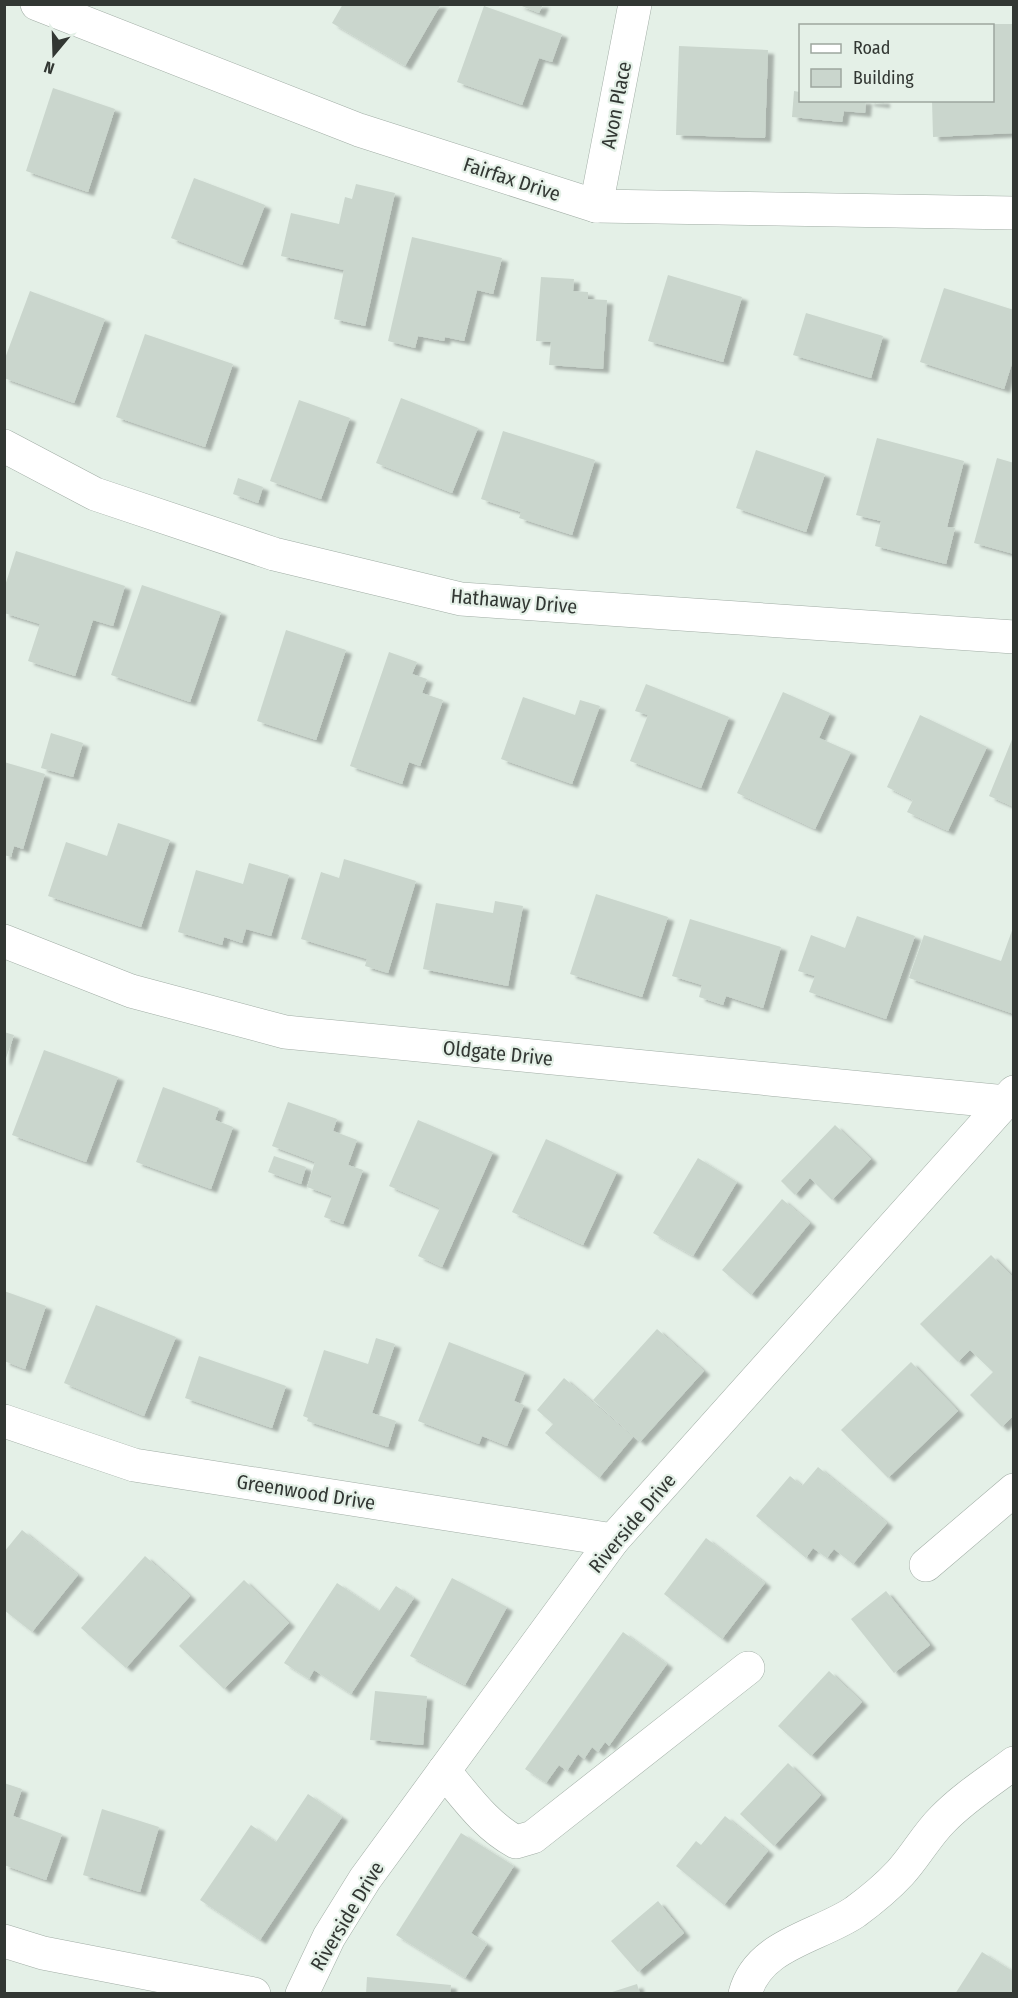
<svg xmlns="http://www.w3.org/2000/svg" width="1018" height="1998" viewBox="0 0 1018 1998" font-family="'Fira Sans Condensed',sans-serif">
<defs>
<filter id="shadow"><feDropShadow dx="6" dy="4" stdDeviation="1.5" flood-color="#0004"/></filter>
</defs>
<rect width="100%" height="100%" fill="#e4f0e7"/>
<!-- building -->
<g fill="#cad6cd" filter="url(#shadow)">
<polygon points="343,4 441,4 405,66 332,23"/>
<polygon points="517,4 543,4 539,13"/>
<polygon points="484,6 562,34 552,62 539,58 522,105 457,82"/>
<polygon points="992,24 1012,24 1014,133 933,137 932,100 992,100"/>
<polygon points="679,46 768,50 765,138 676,135"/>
<polygon points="53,88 115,109 88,192 26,171"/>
<polygon points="794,91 800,92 800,100 866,100 865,113 844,111 842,122 792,117"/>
<polygon points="868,100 884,100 884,104 868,102"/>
<polygon points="194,178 265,205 242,265 171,238"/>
<polygon points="356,184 395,193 365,326 334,319 344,270 281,256 291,213 339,224 345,197 352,199"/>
<polygon points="412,237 502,258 493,294 477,290 464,341 445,337 444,341 418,336 415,348 388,341"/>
<polygon points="668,275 742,297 723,362 648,341"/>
<polygon points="541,277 574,279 573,291 588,292 588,299 607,300 603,369 549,365 551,342 536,341"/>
<polygon points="944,288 1014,310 1014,357 1004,389 920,362"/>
<polygon points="30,291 105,319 74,403 4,378 4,361"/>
<polygon points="806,313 883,336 871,378 793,355"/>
<polygon points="145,334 233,364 205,447 116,417"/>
<polygon points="401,398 478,428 452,493 376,463"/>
<polygon points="299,400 350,418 321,499 270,481"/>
<polygon points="503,431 595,460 572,535 519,518 521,512 481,499"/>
<polygon points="877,438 964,461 947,527 955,528 946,564 875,546 881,521 856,515"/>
<polygon points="756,450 825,474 806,532 736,508"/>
<polygon points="997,458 1014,463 1014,554 974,543"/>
<polygon points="238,478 263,487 258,503 233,494"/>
<polygon points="16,551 125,586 113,626 93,620 75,676 28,661 40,624 4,613 4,589"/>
<polygon points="142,585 221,612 190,702 111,675"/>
<polygon points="286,630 346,650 316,740 257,721"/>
<polygon points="389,652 417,662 412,674 427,679 422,693 443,700 420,766 409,762 402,784 350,766"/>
<polygon points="646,684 729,717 701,788 630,761 648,715 635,711"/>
<polygon points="783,692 830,713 819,738 851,752 815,829 737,793"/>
<polygon points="523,697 575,715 580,700 600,706 572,784 501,759"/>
<polygon points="920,715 987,747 948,831 907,812 913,800 887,787"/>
<polygon points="51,733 83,743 73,777 41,768"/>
<polygon points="1013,737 1014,737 1014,807 989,796"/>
<polygon points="4,762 45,774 23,849 14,846 11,857 4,855"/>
<polygon points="118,823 170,840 141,927 48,896 66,842 107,856"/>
<polygon points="344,859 416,881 388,973 365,966 367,959 301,939 321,872 339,878"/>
<polygon points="249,863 289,875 271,936 246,929 242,943 224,937 222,945 178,932 196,870 243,884"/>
<polygon points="596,894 668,917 642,997 570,974"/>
<polygon points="495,901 523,906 508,986 423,969 436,903 493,913"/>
<polygon points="857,916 915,936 886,1019 809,992 815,976 798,971 811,935 845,948"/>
<polygon points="690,919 781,947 763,1008 726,996 723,1005 699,997 702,985 672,976"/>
<polygon points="1014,925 1014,1014 909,978 924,935 1001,961"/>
<polygon points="4,1032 14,1035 5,1061 4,1061"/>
<polygon points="44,1050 118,1077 86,1162 12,1135"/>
<polygon points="163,1087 219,1108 215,1120 233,1127 211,1189 136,1162"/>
<polygon points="288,1102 337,1119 333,1131 357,1140 348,1165 363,1170 343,1224 324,1217 332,1196 307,1187 315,1162 272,1146"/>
<polygon points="418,1120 493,1152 442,1267 418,1256 440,1208 389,1186"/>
<polygon points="835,1125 871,1159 832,1200 810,1178 795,1195 781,1181"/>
<polygon points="546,1139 617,1172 583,1245 512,1212"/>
<polygon points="274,1156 306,1167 301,1184 268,1172"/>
<polygon points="698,1158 737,1182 693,1256 653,1233"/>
<polygon points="782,1199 810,1223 751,1295 722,1270"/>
<polygon points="991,1255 1014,1278 1014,1288 1011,1290 1014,1293 1014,1415 1002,1427 970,1395 993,1372 970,1350 958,1362 920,1324"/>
<polygon points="4,1291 46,1306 25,1369 4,1361"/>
<polygon points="96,1305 176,1337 144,1416 64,1383"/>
<polygon points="657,1329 704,1371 640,1442 593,1400"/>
<polygon points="376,1338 395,1344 372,1413 396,1421 388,1447 307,1421 308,1418 303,1416 324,1350 368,1364"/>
<polygon points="449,1342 525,1372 514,1401 524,1405 507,1446 482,1436 479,1444 418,1421"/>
<polygon points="199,1356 286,1386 272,1428 185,1398"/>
<polygon points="911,1362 958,1411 888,1478 841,1430"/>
<polygon points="564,1378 633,1437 599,1478 545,1433 553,1424 537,1410"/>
<polygon points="818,1467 887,1523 853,1564 834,1549 827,1558 813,1548 806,1558 756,1516 790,1476 802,1486"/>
<polygon points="22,1530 78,1575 32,1632 4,1610 4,1552"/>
<polygon points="706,1538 765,1583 722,1639 664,1594"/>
<polygon points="145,1556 190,1596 126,1668 81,1628"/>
<polygon points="452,1578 507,1607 465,1685 410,1656"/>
<polygon points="244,1580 289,1623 224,1689 179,1646"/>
<polygon points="337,1583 379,1611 396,1586 414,1598 351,1694 314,1670 309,1679 284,1663"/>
<polygon points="886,1591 930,1645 894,1673 851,1619"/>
<polygon points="623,1632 667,1664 609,1746 605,1742 598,1752 592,1747 584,1759 578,1754 567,1771 559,1765 546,1783 525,1769"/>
<polygon points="829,1671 862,1702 811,1756 778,1726"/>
<polygon points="375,1691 427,1696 423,1745 370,1740"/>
<polygon points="788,1763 821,1795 774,1846 740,1814"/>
<polygon points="4,1783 22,1789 13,1816 62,1834 46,1880 4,1865"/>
<polygon points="308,1794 342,1817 260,1940 200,1900 251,1825 276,1842"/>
<polygon points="102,1809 159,1827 140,1892 83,1875"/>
<polygon points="725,1816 768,1851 724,1905 676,1866 696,1841 701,1845"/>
<polygon points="461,1833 514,1866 471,1933 487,1944 465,1978 396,1935"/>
<polygon points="658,1901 684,1933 638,1972 611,1941"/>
<polygon points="982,1952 1014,1972 1014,1994 955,1994"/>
<polygon points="367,1977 451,1985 450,1994 366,1994"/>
<polygon points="637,1984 640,1994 610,1994 609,1993"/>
</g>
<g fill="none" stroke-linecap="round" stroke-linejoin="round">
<!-- minor casing -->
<g stroke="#a1ada5" stroke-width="34">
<g id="minor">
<polyline points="37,4 359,130 596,206 1014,213"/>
<polyline points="596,206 635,4"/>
<polyline points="4,446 95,494 274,554 461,599 1014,637"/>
<polyline points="4,941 131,991 285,1032 1006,1102"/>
<polyline points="4,1421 134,1465 613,1540"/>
<polyline points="926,1565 1014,1490"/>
<path d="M444 1771C467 1798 485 1825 516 1842L533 1837 748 1668"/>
<polyline points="4,1941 43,1953 254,1994"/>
<polyline points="302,1994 329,1937 365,1879 613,1540 1014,1092"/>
<path d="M745 1994C758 1944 818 1937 855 1912 870 1901 887 1887 900 1873 915 1857 926 1836 942 1820 963 1798 990 1781 1014 1763"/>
</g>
</g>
<!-- minor -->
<use href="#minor" stroke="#fff" stroke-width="33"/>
</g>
<g text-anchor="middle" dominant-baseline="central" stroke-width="4.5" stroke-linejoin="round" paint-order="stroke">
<!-- street labels -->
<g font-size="20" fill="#323733" stroke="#e4f0e7">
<text transform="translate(616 105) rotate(-79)">Avon Place</text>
<text transform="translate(512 179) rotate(18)">Fairfax Drive</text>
<text transform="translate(514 601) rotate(5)">Hathaway Drive</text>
<text transform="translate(498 1053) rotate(6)">Oldgate Drive</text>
<text transform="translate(306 1492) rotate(9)">Greenwood Drive</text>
<text transform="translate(632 1523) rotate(-50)">Riverside Drive</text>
<text transform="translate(347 1916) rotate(-59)">Riverside Drive</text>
</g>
</g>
<!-- border -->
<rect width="1018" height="1998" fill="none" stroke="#323733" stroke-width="12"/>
<!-- legend -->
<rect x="799" y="24" width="195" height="78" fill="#e4f0e7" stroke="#9da69f" stroke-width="1.5"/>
<rect x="811" y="44" width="30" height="9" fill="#ffffff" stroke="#9da69f" stroke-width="1.5"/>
<text x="853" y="54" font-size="18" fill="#323733">Road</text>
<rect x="811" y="69" width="30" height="18" fill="#cad6cd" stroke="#9da69f" stroke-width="1.5"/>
<text x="853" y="84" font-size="18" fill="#323733">Building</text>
<!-- north arrow -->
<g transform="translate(54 54) rotate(199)" stroke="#e4f0e7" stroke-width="4.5" paint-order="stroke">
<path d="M0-4.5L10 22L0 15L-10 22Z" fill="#323733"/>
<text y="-9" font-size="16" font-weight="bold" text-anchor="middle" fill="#323733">N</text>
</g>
</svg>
